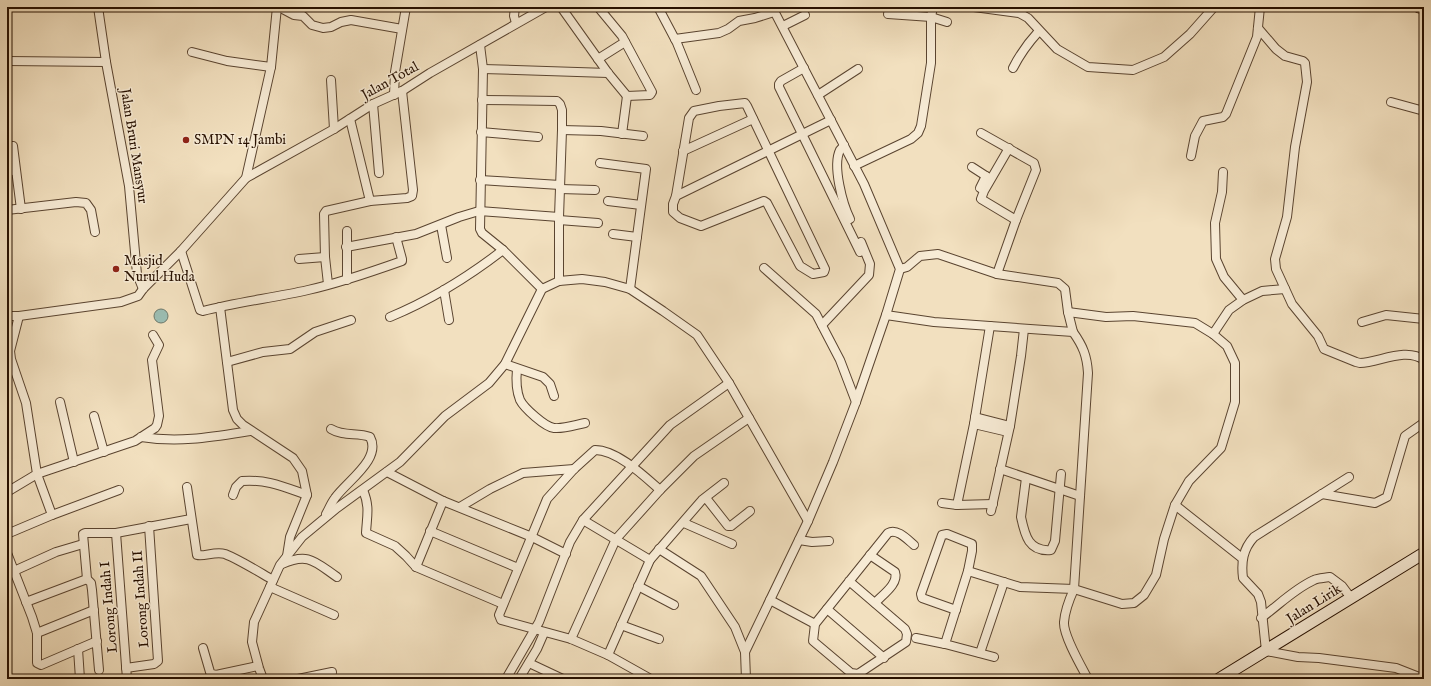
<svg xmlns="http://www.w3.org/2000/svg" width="1431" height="686" viewBox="0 0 1431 686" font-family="'IM FELL English',serif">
<rect width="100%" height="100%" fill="#f2e0bf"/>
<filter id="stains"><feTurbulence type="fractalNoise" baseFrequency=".005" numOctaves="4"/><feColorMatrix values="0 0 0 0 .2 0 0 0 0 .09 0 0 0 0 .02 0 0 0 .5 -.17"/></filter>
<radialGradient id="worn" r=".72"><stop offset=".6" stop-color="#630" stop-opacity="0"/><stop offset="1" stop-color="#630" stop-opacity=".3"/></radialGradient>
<!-- water -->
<circle fill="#9bbdb2" stroke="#6d786b" cx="161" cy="316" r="7"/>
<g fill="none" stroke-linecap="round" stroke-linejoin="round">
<!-- street casing -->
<g stroke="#5a4430" stroke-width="10">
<g id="street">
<polyline points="98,7 106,62 129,186 137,274 143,289"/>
<polyline points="279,7 294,15 303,16 312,25 323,28 331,27 341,22 351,20 402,29"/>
<polyline points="515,7 514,16 516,23"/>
<polyline points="561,7 608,73 627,96 650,95 652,92 622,36 598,7"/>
<polyline points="658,7 677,43 696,90"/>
<polyline points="974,7 1019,13 1028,18 1057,49 1088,67 1133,70 1164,57 1190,34 1214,7"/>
<polyline points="888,14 931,17 947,22"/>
<polyline points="783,26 805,15"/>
<path d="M1258 28 1276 49 1285 56 1303 61 1305 63 1307 82 1295 147 1287 217 1275 259 1276 269 1292 304 1318 336 1324 349 1356 362 1360 363C1380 362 1406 347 1424 360"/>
<polyline points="675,39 719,33 728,29 739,21 755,18 774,12"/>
<polyline points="480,45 483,69 480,229 482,233 503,250 542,289"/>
<polyline points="192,52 227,61 271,67"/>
<polyline points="598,59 625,42"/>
<polyline points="7,61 106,62"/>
<polyline points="804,68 781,81 779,84 779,87 860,252"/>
<path d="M1013 68C1020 54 1028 43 1039 31"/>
<polyline points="483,69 608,73"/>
<polyline points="331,80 334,129"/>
<polyline points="394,95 395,72 406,7"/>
<polyline points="818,95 858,69"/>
<polyline points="482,100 557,101 560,104 562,110 562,130 559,217 559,281"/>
<polyline points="1391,102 1424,111"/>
<polygon points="745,103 747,106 825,269 824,272 813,274 800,266 767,203 764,201 701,226 680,218 673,212 673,204 676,196 689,118 694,111 719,106"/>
<polyline points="373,104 379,173"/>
<polyline points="350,119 370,201"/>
<polyline points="562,130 601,131 643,136"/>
<polyline points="481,132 538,137"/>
<polyline points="981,133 1034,163 1036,170 1016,220 997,274"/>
<polyline points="622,134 627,96"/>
<path d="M844 145C843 147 841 149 840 150 832 166 843 205 850 219"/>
<polyline points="13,146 21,209"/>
<polyline points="1009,148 984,191 981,199 1016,220"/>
<polyline points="683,151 753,119"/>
<polyline points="1191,156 1195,136 1203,121 1223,117 1226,114 1257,37 1260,7"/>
<polyline points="600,163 646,169 630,289"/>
<polyline points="854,166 911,139 918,133 921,126 931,63 931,17 933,7"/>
<polyline points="972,167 989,178"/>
<polyline points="7,172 15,170"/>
<polyline points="1223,172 1222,192 1215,223 1216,259 1224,277 1243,300"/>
<polyline points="246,178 334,129 373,104 402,91 430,73 546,7"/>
<polyline points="480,180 560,185"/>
<polyline points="980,188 986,176"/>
<polyline points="560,189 595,190"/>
<polyline points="676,196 831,120"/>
<polyline points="608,201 641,205"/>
<polyline points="7,210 76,202 86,203 91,210 95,232"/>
<polyline points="559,220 598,223"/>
<polyline points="441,225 447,258"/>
<polyline points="613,234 637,237"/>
<polyline points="346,247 416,234 459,217 479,211 559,217"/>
<path d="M181 251 200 310 203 311C237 302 273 298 308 290 340 283 371 272 402 261V259L396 237"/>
<polyline points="299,259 325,257"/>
<polyline points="764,268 816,314 840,360 856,402"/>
<polyline points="900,269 907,267 920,256 938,254 997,274 1058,283 1065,289 1068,312 1073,332"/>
<polyline points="347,280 347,231"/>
<polyline points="328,284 325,257 324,214 326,211 370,201 407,198 412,196 413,190 402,91"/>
<polyline points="444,290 449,320"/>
<polyline points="220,307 233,410 237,419 243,425 293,458 302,471 307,495 290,537 287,556"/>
<path d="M886 315 934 322 1073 332C1083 346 1087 356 1088 373L1074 589C1069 600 1065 610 1064 622 1063 635 1081 666 1088 679"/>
<polyline points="7,316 19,316 121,302 138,296 143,289 181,251 246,178 271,67 277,7"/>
<path d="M390 317C431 300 468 277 503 250"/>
<polyline points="1362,322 1386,315 1424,319"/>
<polyline points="822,325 869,275 870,264 861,242"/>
<polyline points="1213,334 1229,310 1243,300 1262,291 1285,289"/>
<polyline points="227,362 263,352 290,349 315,332 351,320"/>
<polyline points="505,364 543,377 550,384 554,396"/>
<path d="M517 369C516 379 516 390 520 400 524 408 545 427 554 428 564 429 575 425 585 423"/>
<polyline points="60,402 74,462"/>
<polyline points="94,416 104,452"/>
<polyline points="975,417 1010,426"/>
<polyline points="974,424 1008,432"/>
<path d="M141 437C180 443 212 437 250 431"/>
<polyline points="1000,469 1080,496"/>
<polyline points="387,472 443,501 532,537 566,554"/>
<path d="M1349 477 1254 537C1243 549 1241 562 1243 578L1258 594 1261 602 1266 651 1298 657 1319 658 1396 668 1424 679"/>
<path d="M1026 478 1021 517C1025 536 1029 552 1051 550L1055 541 1061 474"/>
<path d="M187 487 197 555C204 557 215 551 225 554 240 560 259 572 273 580"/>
<path d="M363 490C370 507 367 515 366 533L395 546 406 556 416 567 503 604"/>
<polyline points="7,492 37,474 26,403 11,359 10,351 19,316"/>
<polyline points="1322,494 1375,503 1387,497 1405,436 1422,424 1424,423"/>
<path d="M233 495 236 487 242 481C267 479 284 487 307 495"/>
<polyline points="706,498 728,526 731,526 750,511"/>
<polyline points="942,503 957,505 993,504"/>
<polyline points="957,505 974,424 990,326"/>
<polyline points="1175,505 1242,558"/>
<polyline points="460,507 490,489 523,473 574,469"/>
<polyline points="991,511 1010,426 1021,356 1024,329"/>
<path d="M326 514C329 509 331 503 335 498 347 481 382 459 370 437 357 432 344 437 331 429"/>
<polyline points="52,515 37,474 135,441 155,428 157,425 159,416 152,360 159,345 153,335"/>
<polyline points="583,520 650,560"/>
<polyline points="684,523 732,544"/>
<polyline points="430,531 518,568"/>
<polyline points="116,533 127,679"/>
<polyline points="7,534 52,515 119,490"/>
<polyline points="799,540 812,542 829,541"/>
<polyline points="659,549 701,576 735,627 745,652"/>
<polyline points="7,553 32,617 37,633 37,663 41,665 97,641"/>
<path d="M870 555 895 572C899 584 882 595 875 603"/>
<path d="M282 564C309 552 315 562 337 577"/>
<polyline points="416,567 443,501"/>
<polyline points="14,571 56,552 83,544"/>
<path d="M849 581 905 629 907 634 906 642 858 674 851 673 813 641 815 624 888 533C897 528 907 539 914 545"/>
<polyline points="638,586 674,605"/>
<polyline points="270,587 334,615"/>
<polyline points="770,600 815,624"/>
<polyline points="26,602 87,579"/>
<polyline points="827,609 884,658"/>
<polyline points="956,610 922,598 921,594 942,535 947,534 972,544 972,551 968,571"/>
<path d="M1261 618C1279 605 1294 589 1314 580 1318 578 1324 578 1330 577L1342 586 1351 598"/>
<polyline points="621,625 659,639"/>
<polyline points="37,633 94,610"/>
<polyline points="916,638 945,644"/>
<polyline points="571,639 616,539 660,490 694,456 749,418"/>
<polyline points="203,648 210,672 212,674 216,675 258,666"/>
<polyline points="78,649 80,679"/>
<polyline points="980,653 1004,582"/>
<polyline points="608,655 650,560 702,500 724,483"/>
<polyline points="994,657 945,644 968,571 1020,587 1074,589 1122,604 1134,603 1144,595 1156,575 1164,539 1175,505 1189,481 1221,448 1235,402 1235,363 1227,346 1213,334 1195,323 1133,316 1106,317 1068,312"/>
<polyline points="529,663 563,679"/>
<polyline points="126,668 154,664 158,661 149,526"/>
<polyline points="99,670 92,590 91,583 87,579 83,534 85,533 116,533 191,519"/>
<path d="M649 678 608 655 571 639 501 620 499 615 547 499 574 469 595 450C617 450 644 476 660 490"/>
<polyline points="263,679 259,668 252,642 254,622 280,565 302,537 337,508 400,462 445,416 489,383 505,364 542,289 559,281 582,279 605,282 630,289 663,311 697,335 729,383 808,521"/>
<polyline points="298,679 332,672"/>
<polyline points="506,679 539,622 570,542 583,520 670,425 729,383"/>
<polyline points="519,679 537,649 544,633"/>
<polyline points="746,679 745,652 808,521 833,462 856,402 886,315 900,269 864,184 772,7"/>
</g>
</g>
<!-- secondary casing -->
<g stroke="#271000" stroke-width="13">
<g id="secondary">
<polyline points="1419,7 1424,8"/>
<polyline points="1219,679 1424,553"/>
</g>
</g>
<!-- street -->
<use href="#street" stroke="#f7ebd5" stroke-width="8"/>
<!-- secondary -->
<use href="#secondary" stroke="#f7ebd5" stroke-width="11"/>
</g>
<!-- markers -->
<g fill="#8f2418" stroke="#f7ebd5" stroke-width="1.5">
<circle cx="186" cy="140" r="4"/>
<circle cx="116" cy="269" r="4"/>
</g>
<g text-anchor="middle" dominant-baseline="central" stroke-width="3" stroke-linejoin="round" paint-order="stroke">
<!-- street labels -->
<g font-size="14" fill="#271000" stroke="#f7ebd5">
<text transform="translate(390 81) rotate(-29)">Jalan Total</text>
<text transform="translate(134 146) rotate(81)">Jalan Bruri Mansyur</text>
<text transform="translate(141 599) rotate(-94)">Lorong Indah II</text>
<text transform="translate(1314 604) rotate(-32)">Jalan Lirik</text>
<text transform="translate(109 607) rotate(-95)">Lorong Indah I</text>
</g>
<!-- poi labels -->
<g font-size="14" fill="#271000" stroke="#f7ebd5" text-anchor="start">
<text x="194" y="140">SMPN 14 Jambi</text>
<text x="124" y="261">Masjid<tspan x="124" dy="16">Nurul Huda</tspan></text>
</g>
</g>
<!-- margin -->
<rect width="1431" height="686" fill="none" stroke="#f2e0bf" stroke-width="24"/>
<rect x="8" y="8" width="1415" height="670" fill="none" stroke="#271000" stroke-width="2"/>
<rect x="12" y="12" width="1407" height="662" fill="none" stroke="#271000"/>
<rect width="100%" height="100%" filter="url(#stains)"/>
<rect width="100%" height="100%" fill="url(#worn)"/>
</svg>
